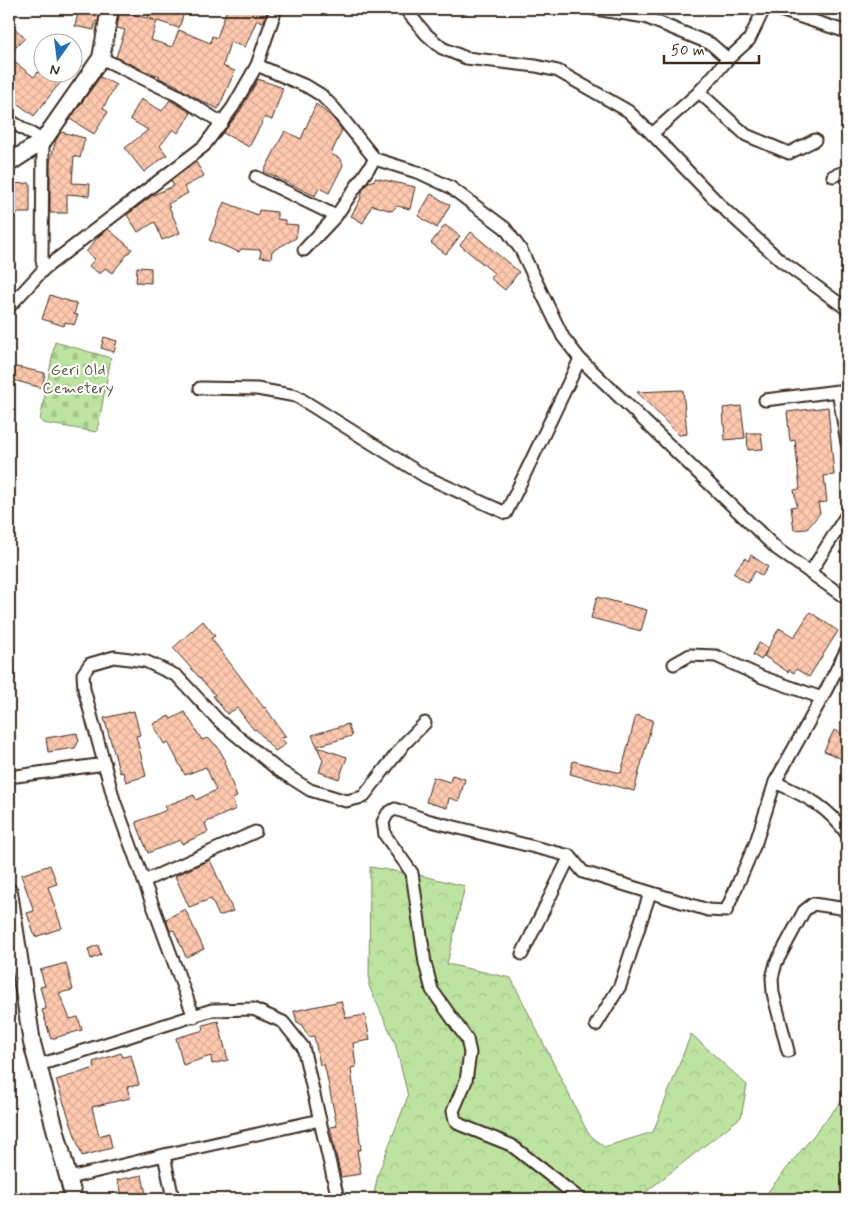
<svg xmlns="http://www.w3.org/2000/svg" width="856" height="1208" viewBox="0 0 856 1208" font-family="Mynerve,sans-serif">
<defs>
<pattern id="forest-crowns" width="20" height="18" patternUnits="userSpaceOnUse" patternTransform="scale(1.25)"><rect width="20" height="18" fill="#bce4a0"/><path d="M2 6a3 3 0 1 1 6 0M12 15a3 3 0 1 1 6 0" fill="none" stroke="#a2c489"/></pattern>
<pattern id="cemetery-stones" width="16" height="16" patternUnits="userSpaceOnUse" patternTransform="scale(1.25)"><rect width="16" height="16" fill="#bce4a0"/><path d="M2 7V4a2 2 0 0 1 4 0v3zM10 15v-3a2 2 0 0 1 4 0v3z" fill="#a2c489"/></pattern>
<pattern id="building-cross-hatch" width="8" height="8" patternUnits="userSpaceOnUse" patternTransform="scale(1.25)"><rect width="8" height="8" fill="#fec9af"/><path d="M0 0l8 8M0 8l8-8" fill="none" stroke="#dbad96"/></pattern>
</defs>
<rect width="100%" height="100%" fill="#fff"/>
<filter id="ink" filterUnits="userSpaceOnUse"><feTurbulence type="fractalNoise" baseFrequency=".02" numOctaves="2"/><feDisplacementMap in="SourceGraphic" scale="10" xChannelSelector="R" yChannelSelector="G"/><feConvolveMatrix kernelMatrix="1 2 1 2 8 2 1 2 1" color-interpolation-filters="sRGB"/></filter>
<g filter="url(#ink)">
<!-- forest -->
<g fill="url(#forest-crowns)" stroke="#7c875f">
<polygon points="370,867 419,875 465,886 447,964 511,978 588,1133 604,1147 653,1132 691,1034 747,1085 741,1117 637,1199 373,1199 378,1174 408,1096 395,1043 369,986"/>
<polygon points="847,1094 847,1199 762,1199"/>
</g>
<!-- cemetery -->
<polygon fill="url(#cemetery-stones)" stroke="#7c875f" points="55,342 111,358 97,432 43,423 40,420"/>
<!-- building -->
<g fill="url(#building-cross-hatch)" stroke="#3b2a1e">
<polygon points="79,9 100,9 98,22 96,21 94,30 75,26"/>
<polygon points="151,9 185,9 179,28 148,18"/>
<polygon points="227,9 268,9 264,21 262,22 257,20 245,47 230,42 223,66 235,71 218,109 203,102 178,87 178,86 159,78 160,76 145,71 116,57 125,30 117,28 120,10 157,21 151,40 172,47 179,30 210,43 212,36 217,38"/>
<polygon points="15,29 25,38 9,54 9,35"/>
<polygon points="9,58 34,77 38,72 70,72 55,89 34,116 9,97"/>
<polygon points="100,77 116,85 103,108 108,112 94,134 70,119"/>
<polygon points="258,79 283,88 272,120 265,117 249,147 223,133 240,111"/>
<polygon points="141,99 162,111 170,100 191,113 178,133 173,129 160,146 167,155 144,172 125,148 148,130 130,119"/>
<polygon points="316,104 333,118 342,130 331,154 341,159 343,165 329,193 319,188 315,196 264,171 285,131 301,139"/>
<polygon points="61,132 85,138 80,158 74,156 72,183 90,184 89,196 67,194 67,213 50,213 50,161 56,140"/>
<polygon points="196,162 204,176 184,187 188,193 168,204 180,233 162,240 155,222 138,232 127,215 153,195 174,186 171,181"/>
<polygon points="375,178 415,187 410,209 397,206 392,211 372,205 363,223 351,216 360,200 363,189 369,182 375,180"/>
<polygon points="30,183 30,213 11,213 11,184"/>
<polygon points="431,194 450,205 437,228 418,216"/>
<polygon points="224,202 258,215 259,210 277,212 277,219 285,220 285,224 298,225 296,238 272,251 271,258 260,257 261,250 241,249 239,252 209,240"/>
<polygon points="445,225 460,236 446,254 431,243"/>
<polygon points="108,229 132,249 112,273 105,268 100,274 89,266 95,259 86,252 99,236"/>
<polygon points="471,232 519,272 505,290 490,278 494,273 460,245"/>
<polygon points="137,267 151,268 151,283 136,282"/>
<polygon points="50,295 77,304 74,314 78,315 74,325 65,322 64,326 42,319"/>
<polygon points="104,337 117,341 114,352 101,348"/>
<polygon points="17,367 45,373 42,388 13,380 12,370"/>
<polygon points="683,390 687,434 679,435 637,392"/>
<polygon points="741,406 745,438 725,440 723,408"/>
<polygon points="828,407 834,475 824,476 827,502 818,503 820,513 807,529 794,530 791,507 797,506 794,490 800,489 795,440 790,441 787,412"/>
<polygon points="747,433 761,433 763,449 748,450"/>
<polygon points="751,555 768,567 762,576 755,571 748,583 733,573 745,558 748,561"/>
<polygon points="597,597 647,610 641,631 591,618"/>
<polygon points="810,612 838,631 809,677 796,669 794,673 789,670 788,672 764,656 779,628 794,637"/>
<polygon points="203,621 215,636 211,638 264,708 265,707 286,737 281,738 286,744 275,751 256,729 254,730 237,708 227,714 213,696 215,695 173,648"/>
<polygon points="759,643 768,648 761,660 753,655"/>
<polygon points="134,711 140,735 136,736 146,776 126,782 123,772 120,773 104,718"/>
<polygon points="185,712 202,740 208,738 217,746 226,761 224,762 237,797 232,799 236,809 205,823 208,832 182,844 180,840 148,853 136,822 167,810 165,806 194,795 196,800 216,790 206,767 185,775 168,742 164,744 153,724 169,716 171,719"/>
<polygon points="636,715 653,720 634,791 570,774 573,761 621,773"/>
<polygon points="348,724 352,736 317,746 312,735"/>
<polygon points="834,730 847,736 847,747 842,759 824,751"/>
<polygon points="77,733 79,741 75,748 48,752 46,738"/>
<polygon points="317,747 347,757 339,779 319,772 323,760"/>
<polygon points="452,775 465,779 459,801 449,798 447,808 426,802 433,777 450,782"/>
<polygon points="210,860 233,911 219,916 211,899 189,907 175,876"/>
<polygon points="50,865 57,884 48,887 62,928 35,937 27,913 34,911 21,875"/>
<polygon points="185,909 204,949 186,957 174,930 170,931 166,919"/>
<polygon points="98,945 101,955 91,959 88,949"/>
<polygon points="66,963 73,990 59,993 70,1019 78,1017 82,1030 51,1039 42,1010 46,1009 40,987 45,986 40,970"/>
<polygon points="341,1001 346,1018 365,1015 370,1040 353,1043 356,1067 351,1068 361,1150 357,1150 361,1174 341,1177 330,1127 337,1126 326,1072 324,1065 320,1065 314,1036 309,1037 301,1024 297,1022 294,1011"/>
<polygon points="218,1021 228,1060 212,1064 211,1056 183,1065 176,1038 204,1030 203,1025"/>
<polygon points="121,1053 123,1057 131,1055 139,1085 127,1087 130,1098 92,1107 99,1136 109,1133 112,1148 82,1156 56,1080 95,1068 93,1062"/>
<polygon points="142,1175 147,1199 124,1199 117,1180"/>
</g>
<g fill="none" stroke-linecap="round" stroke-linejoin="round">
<!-- street casing -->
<g stroke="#3b2a1e" stroke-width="15">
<g id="street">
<polyline points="405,9 426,34 442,48 466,58 536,66 558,71 628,111 652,134 724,209 780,260 847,309"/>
<polyline points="595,9 645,17 711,44 728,59"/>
<polyline points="777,9 847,32"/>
<polyline points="101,58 177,95 222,123"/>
<polyline points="257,65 308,87 321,95 334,108 375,159 420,173 450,187 505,228 521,250 563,337 580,359 777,549 847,599"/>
<polyline points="699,92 746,135 789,153 815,140"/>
<polyline points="9,120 43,141 42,260 44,269"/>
<polyline points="652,134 699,92 728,59 749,40 764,9"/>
<polyline points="833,176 847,171"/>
<polyline points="256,177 336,216"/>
<polyline points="304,250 336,216 375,159"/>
<polyline points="9,307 44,269 204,146 233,107 257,65 276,9"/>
<polyline points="200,388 257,389 296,396 426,477 506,513 580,359"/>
<polyline points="765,400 838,391 847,443"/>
<polyline points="810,573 847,514"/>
<polyline points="674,664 690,655 716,656 762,677 822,698"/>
<polyline points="9,777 105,764"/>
<path d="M775 782C807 797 826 805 847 834"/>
<polyline points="144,881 255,832"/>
<polyline points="522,954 570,856"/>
<polyline points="194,1017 114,800 84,689 83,674 90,664 114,657 145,661 177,676 219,721 277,769 310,790 346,801 363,797 405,743 425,723"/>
<polyline points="596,1025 620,986 650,893"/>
<polyline points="788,1051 773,993 772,978 776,963 804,911 813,904 847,909"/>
<polyline points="39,1065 212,1010 253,1009 283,1022 303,1047 338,1199"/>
<polyline points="164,1155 320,1120"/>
<polyline points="69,1178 164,1155 173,1199"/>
<polyline points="580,1199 511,1145 461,1125 455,1120 453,1111 466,1081 470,1053 467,1039 432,990 425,963 412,873 385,835 383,822 388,813 395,809 427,820 570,856 583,872 708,910 726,911 756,842 775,782 822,698 847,649"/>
</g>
</g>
<!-- secondary casing -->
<g stroke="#3b2a1e" stroke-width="20">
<g id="secondary">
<polyline points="9,163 43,141 101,58 110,9"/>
<polyline points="9,892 32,1043 74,1199"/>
</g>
</g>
<!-- street -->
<use href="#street" stroke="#fff" stroke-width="11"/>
<!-- secondary -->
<use href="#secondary" stroke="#fff" stroke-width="16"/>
</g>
</g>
<g text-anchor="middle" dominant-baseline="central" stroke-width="4.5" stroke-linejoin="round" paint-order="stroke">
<!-- park labels -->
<g font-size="16" fill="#5b583e" stroke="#fff">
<text x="78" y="370">Geri Old<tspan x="78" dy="18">Cemetery</tspan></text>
</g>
</g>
<!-- margin -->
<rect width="856" height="1208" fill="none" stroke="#fff" stroke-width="30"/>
<rect x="15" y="15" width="826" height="1178" fill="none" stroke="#3b2a1e" stroke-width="2" filter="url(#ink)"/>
<!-- north arrow -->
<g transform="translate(58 58) rotate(194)"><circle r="24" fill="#ffffff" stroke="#b1aaa5"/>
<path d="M0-4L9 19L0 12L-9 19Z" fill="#1f6fb2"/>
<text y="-8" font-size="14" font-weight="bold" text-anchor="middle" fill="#3b2a1e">N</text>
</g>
<!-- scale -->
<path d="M664 55v8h95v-8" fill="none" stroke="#3b2a1e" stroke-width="2.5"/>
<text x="671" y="55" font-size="15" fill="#3b2a1e" stroke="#ffffff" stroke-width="4" paint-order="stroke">50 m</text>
</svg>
